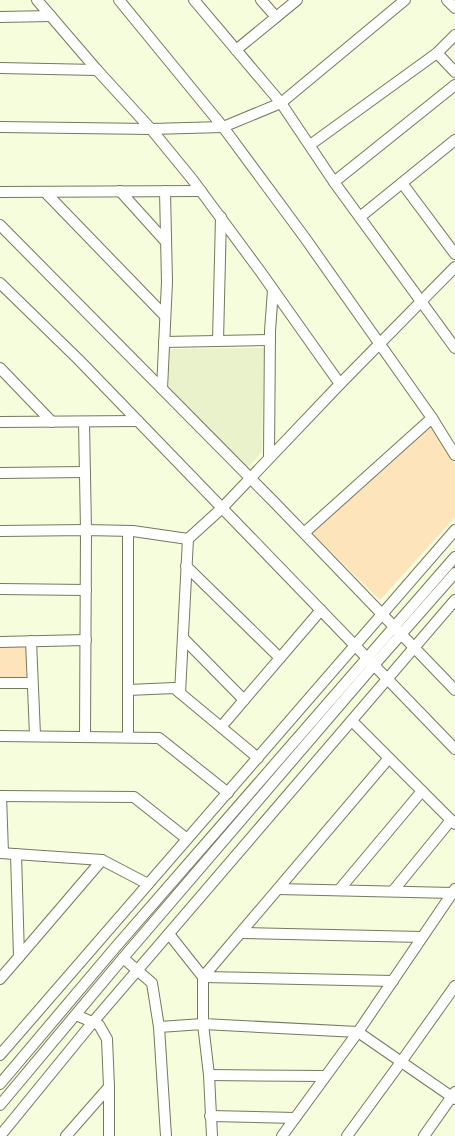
<svg xmlns="http://www.w3.org/2000/svg" width="455" height="1136" viewBox="0 0 455 1136" font-family="'DejaVu Sans',sans-serif">
<rect width="100%" height="100%" fill="#f5fddc"/>
<!-- built -->
<polygon fill="#e9f2cb" points="264,348 262,452 247,468 168,387 170,349"/>
<!-- green -->
<g fill="#fde4ba">
<polygon points="430,426 455,464 455,517 380,600 311,532"/>
<polygon points="26,645 26,678 0,678 0,646"/>
</g>
<g fill="none" stroke-linecap="round" stroke-linejoin="round">
<!-- minor casing -->
<g stroke="#737a5d" stroke-width="12">
<g id="minor">
<polyline points="37,0 97,70"/>
<polyline points="119,0 223,127 305,238 432,418 304,533"/>
<polyline points="194,0 281,103 334,182 455,348"/>
<polyline points="261,0 276,17"/>
<polyline points="447,0 455,8"/>
<polyline points="0,17 51,16"/>
<polyline points="236,50 297,0"/>
<polyline points="437,53 455,72"/>
<polyline points="0,68 97,70 151,129 192,179 260,271 340,384"/>
<polyline points="0,127 151,129 223,127 281,103 405,0"/>
<polyline points="310,145 437,53 455,35"/>
<polyline points="334,182 455,85"/>
<polyline points="402,183 455,254"/>
<polyline points="120,191 166,242"/>
<polyline points="0,192 201,191"/>
<polyline points="45,192 165,316"/>
<polyline points="360,217 455,140"/>
<polyline points="0,225 275,503 455,690"/>
<polyline points="0,283 79,360 455,749"/>
<polyline points="218,341 221,217"/>
<polyline points="164,342 270,340"/>
<polyline points="0,368 52,422"/>
<polyline points="162,389 167,282 165,191"/>
<polyline points="432,418 455,455"/>
<polyline points="0,422 138,421"/>
<polyline points="84,422 86,530 85,736"/>
<polyline points="269,457 270,331 273,290"/>
<polyline points="0,473 85,472"/>
<polyline points="0,531 86,530 133,531 188,539"/>
<polyline points="186,566 280,658"/>
<polyline points="0,589 86,590"/>
<polyline points="183,638 244,700"/>
<polyline points="31,641 35,735"/>
<polyline points="0,642 86,640"/>
<polyline points="0,683 32,683"/>
<polyline points="128,690 174,688 258,758"/>
<polyline points="180,693 188,539 222,508 340,384 455,267"/>
<polyline points="352,721 455,824"/>
<polyline points="221,727 321,610"/>
<polyline points="0,736 159,738 228,793"/>
<polyline points="128,737 128,531"/>
<polyline points="389,758 203,977 393,981"/>
<polyline points="0,796 134,797 187,839"/>
<polyline points="1,796 3,853"/>
<polyline points="0,853 102,860 148,884"/>
<polyline points="278,889 453,893"/>
<polyline points="339,890 422,791"/>
<polyline points="393,891 451,820"/>
<polyline points="241,933 422,937"/>
<polyline points="169,934 203,977 203,1024 358,1032 455,1099"/>
<polyline points="19,957 102,860"/>
<polyline points="123,958 152,983 159,1027"/>
<polyline points="0,979 19,957 16,854"/>
<polyline points="76,1015 99,1025 107,1039 109,1087 109,1136"/>
<polyline points="0,1055 455,530"/>
<polyline points="209,1075 325,1076"/>
<polyline points="0,1084 114,949 455,557"/>
<polyline points="0,1105 123,958 374,665 455,573"/>
<polyline points="210,1116 295,1118"/>
<polyline points="0,1136 93,1022 455,600"/>
<polyline points="66,1136 109,1087"/>
<polyline points="166,1136 159,1027 203,1024 209,1075 212,1136"/>
<polyline points="282,1136 358,1032 455,889"/>
<polyline points="347,1136 401,1062 455,986"/>
<polyline points="424,1136 455,1092"/>
</g>
</g>
<!-- minor -->
<use href="#minor" stroke="#fff" stroke-width="10"/>
</g>
</svg>
